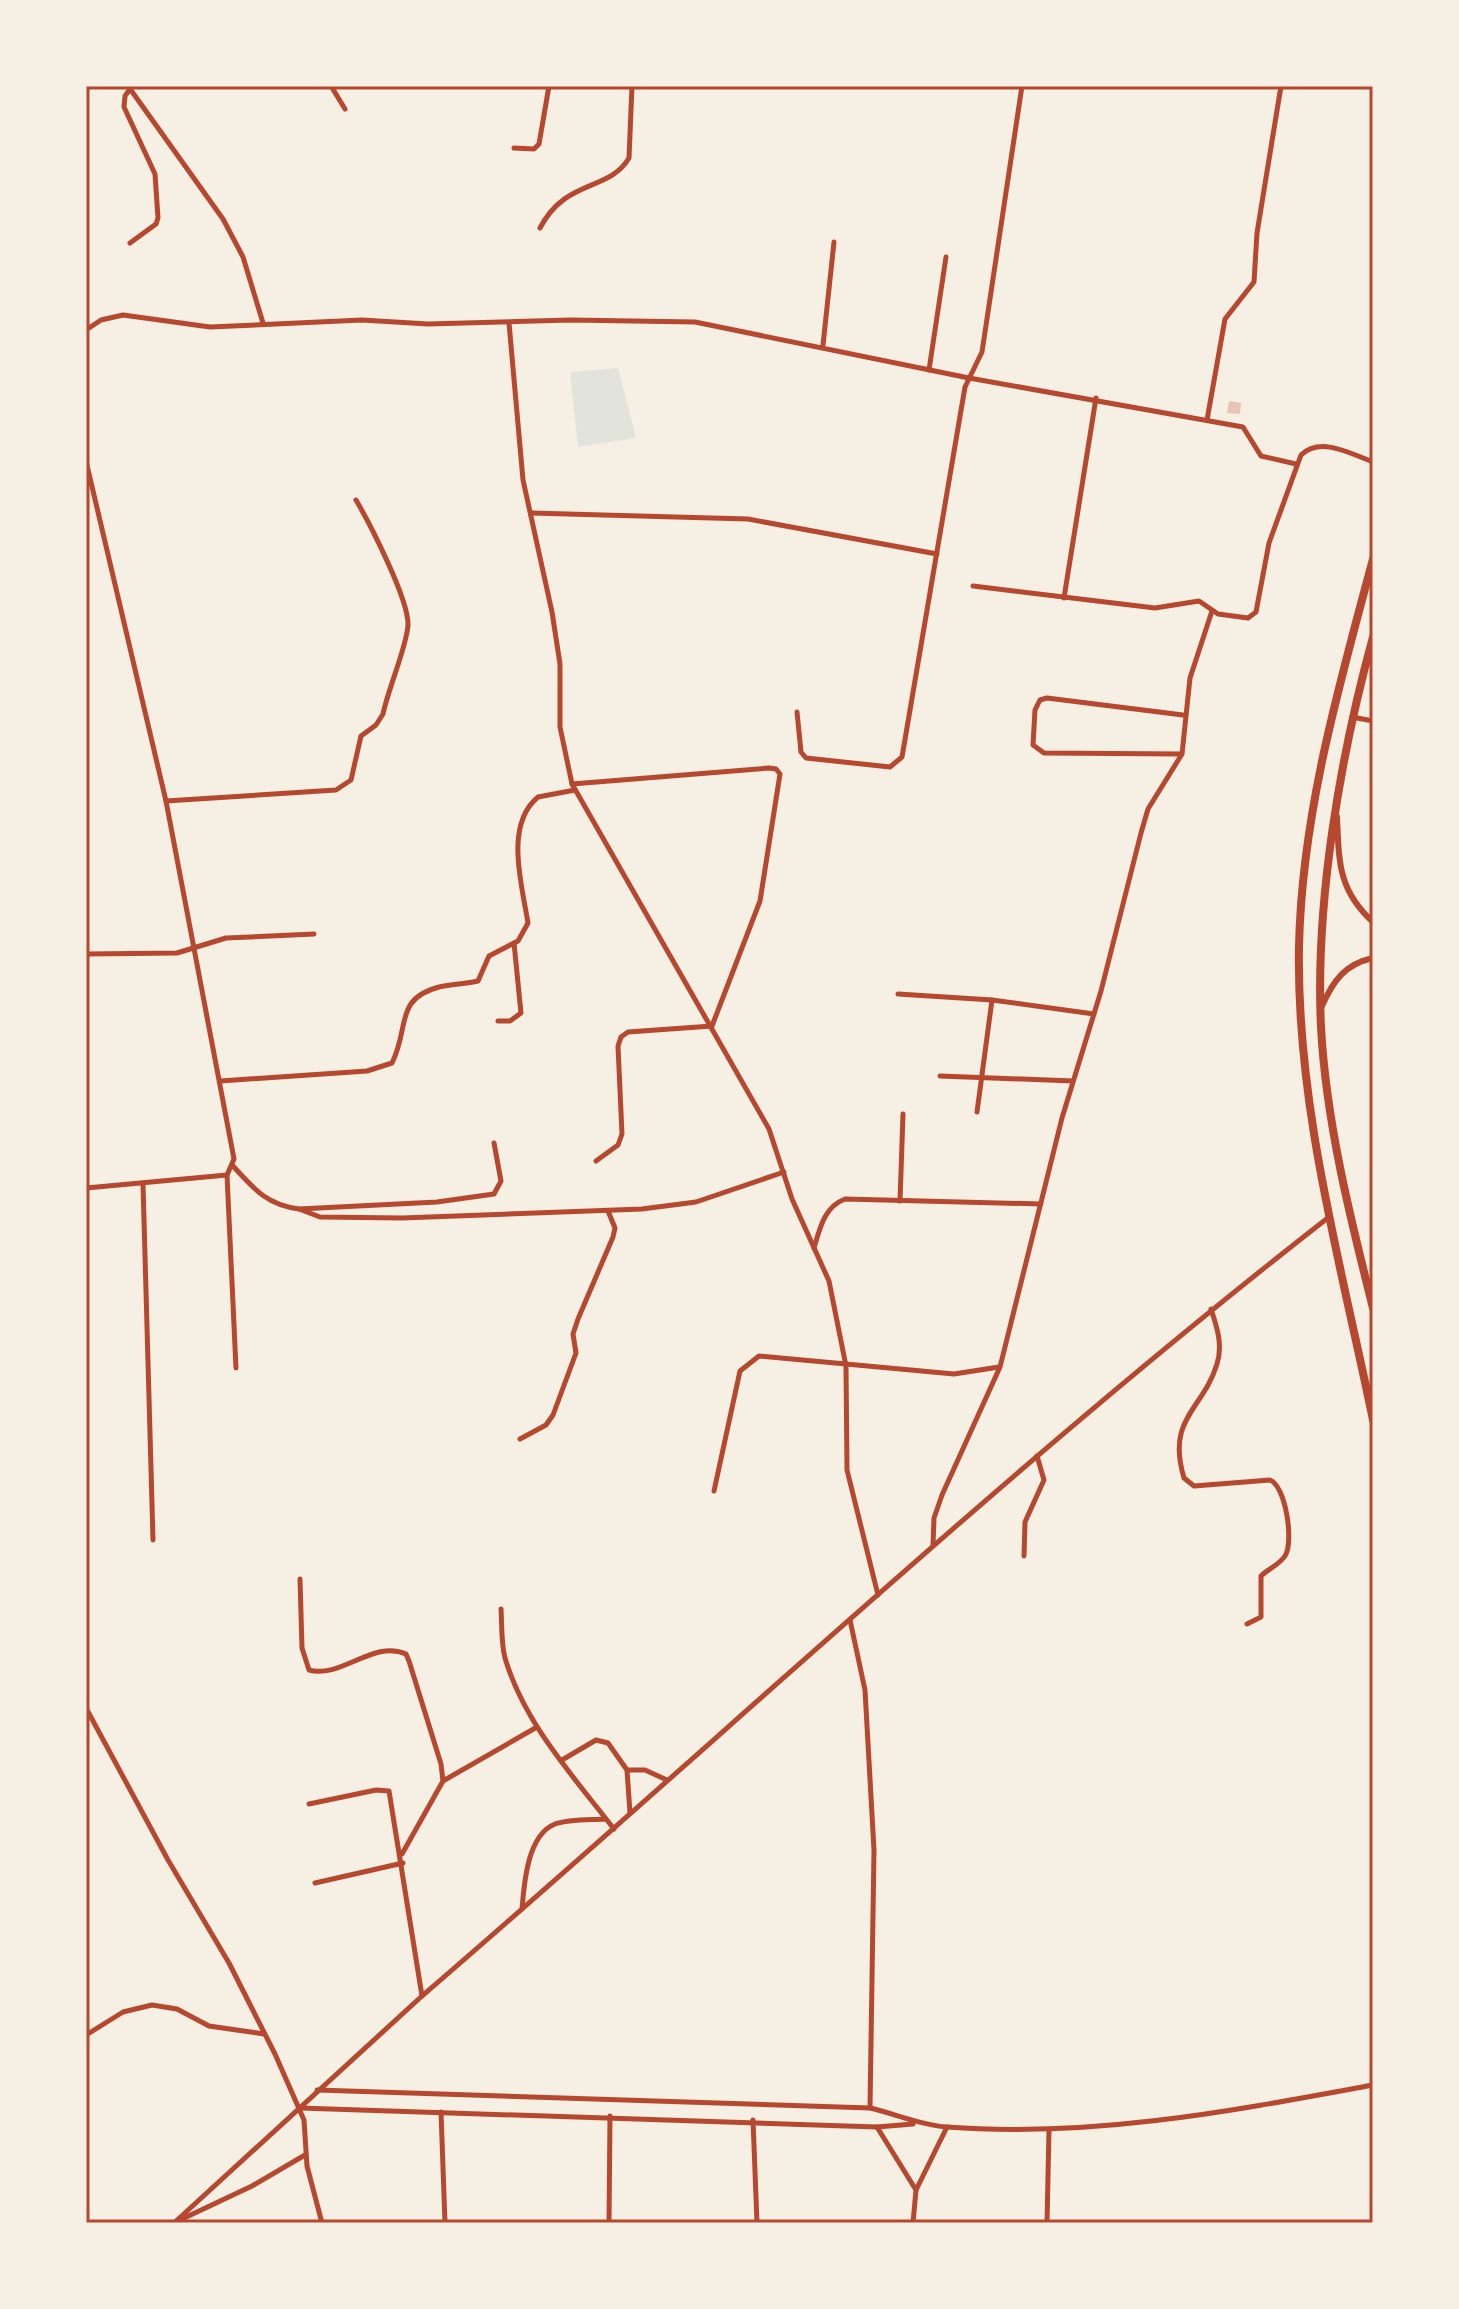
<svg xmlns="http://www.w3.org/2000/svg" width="1459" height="2309" viewBox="0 0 1459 2309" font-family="'IBM Plex Sans',sans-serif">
<rect width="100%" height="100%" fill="#f6efe4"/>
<!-- green -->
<polygon fill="#e2e4dc" points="618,368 636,438 578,447 570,372"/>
<!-- building -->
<polygon fill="#e6c5b7" points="1229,401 1241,403 1240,414 1227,413"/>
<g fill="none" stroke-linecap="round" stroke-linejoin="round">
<!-- minor -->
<g stroke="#b5482f" stroke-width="5">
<polyline points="128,86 223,219 243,257 263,323"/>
<polyline points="331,86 345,109"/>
<polyline points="514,148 534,149 539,144 549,86"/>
<path d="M540 228C566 178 609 192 629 158L632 86"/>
<polyline points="130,243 156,224 158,218 155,174 124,107 125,96 130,89"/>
<polyline points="509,323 523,480 552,612 560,664 560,727 572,784 769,1129 792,1199 829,1281 846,1366 847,1470 878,1595"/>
<polyline points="86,330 101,320 123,315 210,327 362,320 428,324 570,320 695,322 969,378 1243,427 1261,456 1296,464"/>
<polyline points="823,345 834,242"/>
<polyline points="929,370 946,257"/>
<polyline points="1207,420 1225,319 1254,282 1257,233 1281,86"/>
<polyline points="86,461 166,801 234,1159 227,1175 86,1188"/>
<polyline points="531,513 748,519 937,554"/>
<path d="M973 586 1155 608 1199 601 1218 614 1248 618 1256 612 1269 543 1301 455C1321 436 1351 454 1373 462"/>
<polyline points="1064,598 1096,398"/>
<polyline points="797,712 801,752 806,758 890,767 902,757 965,387 982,352 1022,86"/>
<polyline points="1352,717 1373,721"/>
<polyline points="1181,754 1044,753 1033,745 1035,710 1040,700 1047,698 1183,715"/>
<polyline points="572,784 769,768 776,769 780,774 760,901 712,1026 628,1032 621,1037 618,1046 622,1134 618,1145 596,1161"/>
<path d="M166 801 336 790 351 780 361 736 376 725 383 714C388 689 407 646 408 625 409 600 370 524 356 500"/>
<polyline points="86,954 177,953 226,938 314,934"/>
<polyline points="898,994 992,1000 1094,1014"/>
<polyline points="498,1021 510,1021 521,1013 514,943"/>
<polyline points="940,1076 1073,1081"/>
<path d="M220 1081 367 1071 392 1063C410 1027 394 999 439 987 452 984 465 984 478 981L489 956 518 941 528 923C522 885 504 825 538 797L575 790"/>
<polyline points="977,1112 992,1000"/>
<path d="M233 1166C254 1189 267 1205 299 1209L437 1202 494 1194 501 1181 494 1143"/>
<polyline points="227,1175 236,1368"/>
<polyline points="143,1184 153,1540"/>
<polyline points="900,1201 903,1114"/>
<polyline points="299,1209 320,1217 402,1218 642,1209 696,1202 784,1172"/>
<path d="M814 1248C820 1228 824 1207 845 1199L1041 1204"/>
<path d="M1211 1309C1217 1327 1223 1345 1217 1364 1203 1410 1166 1418 1184 1478L1194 1486 1270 1480C1286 1486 1294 1542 1285 1556 1279 1565 1268 1569 1261 1576V1617L1247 1624"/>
<polyline points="520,1439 546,1425 553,1415 576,1353 573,1334 578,1319 613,1237 615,1228 608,1211"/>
<polyline points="714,1491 740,1371 759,1356 954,1374 999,1367"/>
<polyline points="933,1545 934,1518 942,1495 1000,1367 1062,1118 1101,991 1141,833 1148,809 1182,754 1190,678 1212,611"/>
<polyline points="1024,1556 1025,1522 1044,1480 1037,1456"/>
<path d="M300 1579 302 1648 309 1670C341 1679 374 1639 406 1654L409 1661 441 1764 443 1781 402 1854"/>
<path d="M501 1609C502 1625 501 1643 505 1658 524 1723 573 1776 614 1829"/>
<polyline points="850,1620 865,1690 874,1850 870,2108"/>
<polyline points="86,1708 168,1860 229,1963 275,2054 304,2120 307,2166 322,2223"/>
<polyline points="562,1760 596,1740 608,1743 627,1770 630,1813"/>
<polyline points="627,1770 645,1770 667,1780"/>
<polyline points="443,1781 537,1727"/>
<polyline points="315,1883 403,1863"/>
<path d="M522 1909C524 1885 527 1835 555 1824 569 1819 590 1820 605 1819"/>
<path d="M422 1996C724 1736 1014 1462 1329 1217"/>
<polyline points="86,2035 123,2012 152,2005 177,2009 209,2026 264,2034"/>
<path d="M317 2090 870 2108C896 2114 920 2125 947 2127 1091 2138 1232 2111 1373 2085"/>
<polyline points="300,2108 877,2127 913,2124"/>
<polyline points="441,2112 445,2223"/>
<polyline points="753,2120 757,2223"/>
<polyline points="877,2127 916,2190"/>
<polyline points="180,2220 252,2186 305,2155"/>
<polyline points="174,2223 422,1996 389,1791 376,1790 309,1804"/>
<polyline points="609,2223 610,2116"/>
<polyline points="913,2223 916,2190 947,2127"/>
<polyline points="1047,2223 1049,2130"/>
</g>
<!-- tertiary -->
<g stroke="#b5482f" stroke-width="6">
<path d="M1337 817C1339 862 1338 890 1373 922"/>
<path d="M1322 1006C1333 981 1345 964 1373 958"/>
</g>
<!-- primary -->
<polyline stroke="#b5482f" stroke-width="8" points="86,87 88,86"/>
<!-- trunk -->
<g stroke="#b5482f" stroke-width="8">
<path d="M1373 559C1339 686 1302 813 1299 946 1296 1106 1341 1264 1373 1420"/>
<path d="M1373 637C1340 757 1315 903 1321 1027 1326 1121 1350 1217 1373 1308"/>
</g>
</g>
<!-- border -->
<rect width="1459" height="2309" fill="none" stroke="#f6efe4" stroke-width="176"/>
<rect x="88" y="88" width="1283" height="2133" fill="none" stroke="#b5482f" stroke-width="3"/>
</svg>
